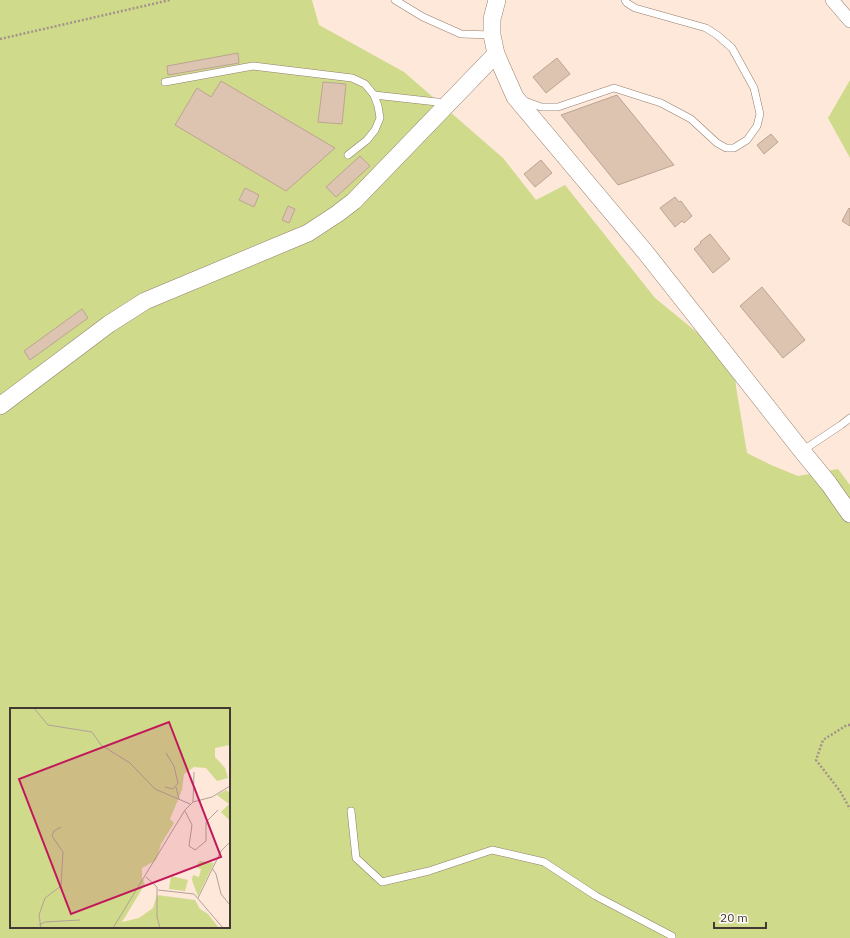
<svg xmlns="http://www.w3.org/2000/svg" width="850" height="938" viewBox="0 0 850 938" font-family="'IBM Plex Sans',sans-serif">
<rect width="100%" height="100%" fill="#fde8d9"/>
<!-- green -->
<g fill="#cfda8b" fill-rule="evenodd">
<path d="M0 0H312L319 25 404 72 503 158 536 200 565 185 655 298 733 362 734 365 736 387 747 453 771 465 798 476 838 469 850 485V938H0ZM11 709H229V927H11Z"/>
<polygon points="850,80 850,158 828,118"/>
</g>
<!-- building -->
<g fill="#ddc4b1" stroke="#bda492">
<polygon points="238,53 239,63 168,75 167,66"/>
<polygon points="557,58 570,74 546,93 533,77"/>
<polygon points="221,81 335,148 286,191 175,125 197,88 211,97"/>
<polygon points="323,82 346,84 342,124 318,122"/>
<polygon points="617,95 674,165 618,185 561,115"/>
<polygon points="771,134 778,142 764,154 757,145"/>
<polygon points="360,156 370,166 336,197 326,187"/>
<polygon points="541,160 552,173 535,187 524,174"/>
<polygon points="245,188 259,195 254,207 239,200"/>
<polygon points="675,197 679,202 681,201 692,216 684,223 682,221 675,227 660,208"/>
<polygon points="288,206 295,209 289,223 282,220"/>
<polygon points="849,208 850,209 850,226 842,221"/>
<polygon points="710,234 730,259 713,273 694,249 701,243 700,242"/>
<polygon points="762,287 805,340 783,358 740,306"/>
<polygon points="82,309 88,318 30,360 24,351"/>
</g>
<g fill="none" stroke-linecap="round" stroke-linejoin="round">
<!-- service casing -->
<g stroke="#957d6c" stroke-width="8">
<g id="service">
<polyline points="395,0 423,17 461,34 492,35"/>
<polyline points="165,82 253,66 352,78 365,84 374,95 378,106 380,118 375,130 367,140 348,155"/>
<polyline points="374,95 446,103"/>
<polyline points="522,100 541,107 558,107 614,88 661,103 691,119 717,143 726,148 734,148 747,140 757,126 760,114 754,88 732,48 717,35 706,28 635,8 627,3 625,0"/>
<polyline points="802,451 841,425 850,418"/>
<polyline points="351,811 356,858 382,882 429,871 492,850 544,862 596,896 672,936 672,938"/>
</g>
</g>
<!-- minor casing -->
<g stroke="#957d6c" stroke-width="14">
<polyline id="minor" points="832,0 850,21"/>
</g>
<!-- tertiary casing -->
<g stroke="#957d6c" stroke-width="18">
<g id="tertiary">
<polyline points="497,0 492,19 492,35 496,54 515,97 646,253 802,451 829,484 850,514"/>
<polyline points="0,406 109,324 145,301 308,233 337,214 354,201 496,54"/>
</g>
</g>
<!-- path -->
<g stroke="#a49388" stroke-width="2.5" stroke-dasharray="2 2" stroke-linecap="butt">
<polyline points="0,39 170,0"/>
<polyline points="850,725 847,725 823,740 816,760 840,791 850,809"/>
</g>
<!-- service -->
<use href="#service" stroke="#fff" stroke-width="7"/>
<!-- minor -->
<use href="#minor" stroke="#fff" stroke-width="13"/>
<!-- tertiary -->
<use href="#tertiary" stroke="#fff" stroke-width="17"/>
</g>
<!-- overview -->
<g transform="translate(10 708)">
<rect width="220" height="220" fill="#fde8d9"/>
<path d="M0 0H220V37L205 40V49L215 60 218 70 207 73 196 60 184 59 174 66 172 82 160 111 164 115 151 136 146 152 132 160V170L135 176 112 214 129 210 143 200 147 187 185 192 190 201 198 206 209 220H0ZM216 82 220 85 219 112 211 104 219 96 207 87ZM190 153 204 155 188 188 182 172 183 167 189 169 191 161 185 159ZM161 168 178 172 175 183 159 181Z" fill="#cfda8b"/>
<path fill="none" stroke="#b3a296" stroke-width="1" d="M24 0 38 17 82 24 91 37 120 55 145 81 180 96M155 79 163 81 168 75 164 58 156 45M166 79 169 91M183 94 184 64M175 103 182 117 179 138 185 142 196 133V114L208 102M202 160 206 166 211 186 220 197M136 169 147 179V209L150 220M148 182 184 186 213 220M188 190 211 143 220 134M29 217 35 214 70 212M31 220 29 207 35 190 51 178 53 144 42 128 44 123 51 119M103 220 175 102 183 94 202 89 220 78"/>
<path fill="#c2185b" fill-opacity="0.15" stroke="#c2185b" stroke-width="2" d="M159 14 211 149 61 206 9 71Z"/>
<rect width="220" height="220" fill="none" stroke="#443932" stroke-width="2"/>
</g>
<!-- scale -->
<path d="M714 922v6h52v-6" fill="none" stroke="#443932" stroke-width="2"/>
<text x="720" y="922" font-size="12" fill="#443932" stroke="#fef9f5" stroke-width="3" paint-order="stroke">20 m</text>
</svg>
